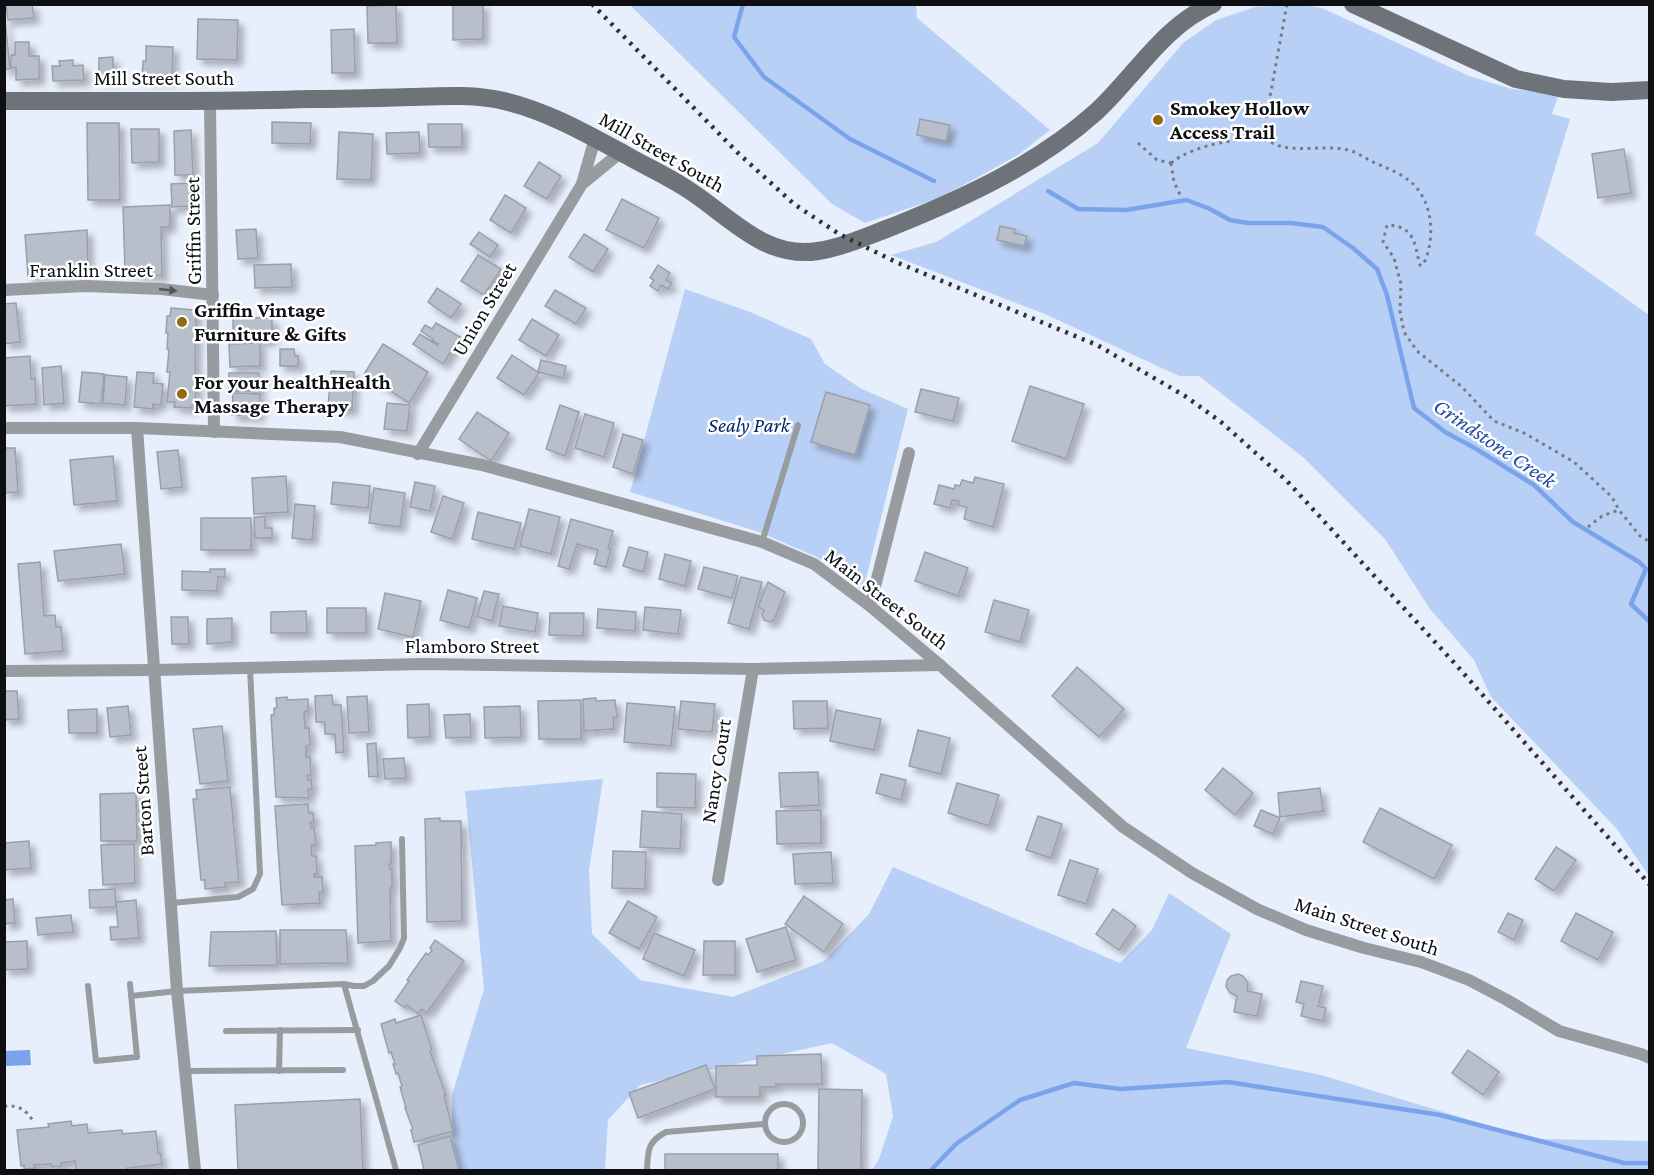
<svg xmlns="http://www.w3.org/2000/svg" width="1654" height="1175" viewBox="0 0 1654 1175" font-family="'Crimson Pro',serif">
<defs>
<filter id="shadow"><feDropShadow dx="5.5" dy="5.5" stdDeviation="3" flood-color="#0004"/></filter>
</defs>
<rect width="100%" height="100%" fill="#e8effc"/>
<!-- green -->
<g fill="#b9d0f6">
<polygon points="1297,4 1322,8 1469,76 1512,89 1559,94 1552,114 1570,119 1535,234 1649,315 1649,876 1617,829 1491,697 1474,660 1430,609 1385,539 1304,458 1199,376 1179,376 1045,314 891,255 936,242 1098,143 1183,43 1216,20 1255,7"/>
<polygon points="630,5 916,5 917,18 1050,130 1018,155 942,197 865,223 832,204"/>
<polygon points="685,289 750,312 811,339 825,364 860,388 908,409 863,591 817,557 759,532 630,492"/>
<polygon points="603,779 589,871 592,934 640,980 733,997 824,961 869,914 893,867 1120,963 1152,930 1169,893 1231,934 1186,1048 1321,1075 1493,1127 1542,1139 1649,1141 1649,1170 872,1170 879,1159 893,1116 886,1074 832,1043 640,1085 608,1120 605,1170 452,1170 452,1095 484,989 465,791"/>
</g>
<!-- water -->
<polygon fill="#7ba3eb" points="30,1050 31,1065 5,1066 5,1051"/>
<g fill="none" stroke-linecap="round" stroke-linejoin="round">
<!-- stream -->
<g stroke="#7ba3eb" stroke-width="4.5">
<polyline points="743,4 734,37 764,77 850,139 934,181"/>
<polyline points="1048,191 1078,209 1126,210 1186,200 1208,208 1230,220 1248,223 1291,223 1323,227 1353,248 1377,269 1387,295 1414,408 1445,432 1473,447 1534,485 1573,522 1639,562 1646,569 1631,604 1650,622"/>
<polyline points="931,1170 956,1144 1020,1100 1074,1083 1120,1089 1228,1082 1440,1115 1624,1163 1650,1163"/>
</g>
</g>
<!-- building -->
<g fill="#b8bfcb" stroke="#999fab" stroke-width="1.5" filter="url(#shadow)">
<polygon points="6,4 32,4 34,18 8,20"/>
<polygon points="453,4 483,4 483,39 453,40"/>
<polygon points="396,5 397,43 368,43 367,6"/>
<polygon points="4,9 10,69 4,70"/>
<polygon points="198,19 238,20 237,60 197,59"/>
<polygon points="354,29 355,73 332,73 331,30"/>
<polygon points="15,42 29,42 29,56 39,56 39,79 16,80 16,67 11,68 11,55 15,55"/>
<polygon points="146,46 173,47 172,79 142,79 143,61 146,61"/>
<polygon points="113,57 113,79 99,79 99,58"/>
<polygon points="73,60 73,66 83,65 84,80 53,81 52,66 60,66 59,61"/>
<polygon points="920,119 950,125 946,141 917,135"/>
<polygon points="272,122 311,123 310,144 272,143"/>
<polygon points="87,123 119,123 120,200 88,200"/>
<polygon points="428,124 462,124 462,147 429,147"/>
<polygon points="131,129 159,129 159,162 132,163"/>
<polygon points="191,130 193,175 175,175 174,131"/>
<polygon points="339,132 373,134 371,180 337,179"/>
<polygon points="419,132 420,153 387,154 386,133"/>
<polygon points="1624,149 1631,193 1598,198 1592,154"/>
<polygon points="539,162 561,176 547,199 524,186"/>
<polygon points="190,183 191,206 172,207 171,184"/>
<polygon points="505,195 526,208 511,233 490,220"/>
<polygon points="622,199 659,218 644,248 606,230"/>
<polygon points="170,205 170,227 161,227 162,276 132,273 131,269 125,269 123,207"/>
<polygon points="1000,226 1015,229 1014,233 1027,236 1024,246 997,240"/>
<polygon points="256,229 258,258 238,259 236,230"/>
<polygon points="87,230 88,272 28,276 25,235"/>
<polygon points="479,232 498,245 490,257 470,244"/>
<polygon points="584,234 608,249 593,272 569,257"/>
<polygon points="478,255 501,269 484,295 461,281"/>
<polygon points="291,264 292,287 255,288 254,265"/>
<polygon points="658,265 670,273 666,280 672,283 668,289 661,285 658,291 650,286 654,280 650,278"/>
<polygon points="437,288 461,304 451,318 428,302"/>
<polygon points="555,290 586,308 576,324 545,306"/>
<polygon points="16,303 20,342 4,344 4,304"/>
<polygon points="171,308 194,310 196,312 195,381 197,381 195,403 190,408 174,407 175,402 167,402 170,372 167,372 169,349 167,349 168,333 166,333 167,316 170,316"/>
<polygon points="233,317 272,318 272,340 233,340"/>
<polygon points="532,319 559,335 546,356 519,340"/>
<polygon points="436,323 460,337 443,364 413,344 420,334 437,345 438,344 432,340 433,339 421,331 425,325 432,329"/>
<polygon points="260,343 260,366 230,367 229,344"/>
<polygon points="383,344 428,372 409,403 364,374"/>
<polygon points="280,349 294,349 295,356 298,356 298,366 280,366"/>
<polygon points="512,355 539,373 524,395 497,378"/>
<polygon points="30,356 31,379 35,378 36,404 4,406 4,358"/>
<polygon points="541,360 566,366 563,378 538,372"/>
<polygon points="61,366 64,403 44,405 42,368"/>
<polygon points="331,371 354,372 352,410 328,408"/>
<polygon points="82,372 104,374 101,404 79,402"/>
<polygon points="137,372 154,373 153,383 163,384 161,405 153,404 153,409 134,407"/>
<rect x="229" y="373" width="30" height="18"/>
<polygon points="105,375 127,377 125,405 103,403"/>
<polygon points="1030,386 1084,404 1066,459 1012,441"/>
<polygon points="921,389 959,398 953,421 915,412"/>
<polygon points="826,392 870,405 855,455 811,442"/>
<polygon points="233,393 260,394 259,416 232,415"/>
<polygon points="387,403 410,405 407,431 384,429"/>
<polygon points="560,405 579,412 565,456 546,449"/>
<polygon points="477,412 509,433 491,461 459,439"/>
<polygon points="585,414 614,423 604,457 575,448"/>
<polygon points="623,434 643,440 633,474 613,467"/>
<polygon points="4,448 15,448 18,492 4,493"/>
<polygon points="178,450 182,487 161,489 157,452"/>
<polygon points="113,456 117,501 74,505 70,460"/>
<polygon points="286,476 288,512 254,514 252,478"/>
<polygon points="975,477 1004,484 993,527 964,519 967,507 958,505 959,501 952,500 950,508 934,504 939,485 954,489 955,485 960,486 962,480 973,483"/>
<polygon points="333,482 370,486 368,508 331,504"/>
<polygon points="415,482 435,486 430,511 410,507"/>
<polygon points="374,488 405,493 400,527 369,523"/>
<polygon points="443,496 464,503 452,539 431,532"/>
<polygon points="295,504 315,506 312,540 292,538"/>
<polygon points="529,509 560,517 551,554 520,546"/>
<polygon points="478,512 521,523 514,549 472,539"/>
<polygon points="254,517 265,517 265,528 272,528 272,538 255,538"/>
<rect x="201" y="518" width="50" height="32"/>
<polygon points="571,519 613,531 608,549 611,549 606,567 594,564 598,550 577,544 569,569 558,566"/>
<polygon points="121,544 125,574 58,581 54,551"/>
<polygon points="629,547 648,552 643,572 623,566"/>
<polygon points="925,552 968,568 958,596 915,581"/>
<polygon points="665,554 691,561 685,586 659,579"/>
<polygon points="40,562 44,616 55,615 56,627 61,627 63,651 25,654 18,564"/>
<polygon points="704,567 738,576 732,598 698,589"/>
<polygon points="210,569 225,569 225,577 218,577 217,591 182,590 182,571 210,572"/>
<polygon points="741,577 762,582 749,629 728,623"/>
<polygon points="768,582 785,592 774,620 770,622 764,620 762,615 764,610 758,607"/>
<polygon points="448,590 477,598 469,628 440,620"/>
<polygon points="484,591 499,594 492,621 477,617"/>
<polygon points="385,593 421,601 413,637 378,629"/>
<polygon points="994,600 1029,610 1020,642 985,632"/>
<polygon points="503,606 538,613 535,632 499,626"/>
<polygon points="645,607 681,610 678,634 643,630"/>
<rect x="327" y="608" width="39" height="25"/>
<polygon points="598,609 636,612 635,631 597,628"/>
<polygon points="306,611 307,633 271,633 271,612"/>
<polygon points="550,613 584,613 583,636 549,635"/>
<polygon points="171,617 188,617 189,644 172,644"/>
<polygon points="232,618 232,642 207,644 207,619"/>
<polygon points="1077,667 1124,709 1099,737 1052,696"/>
<polygon points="4,691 17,691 19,719 4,720"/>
<polygon points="332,695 333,705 341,705 344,752 336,753 335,734 325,734 325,722 316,722 315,696"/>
<polygon points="367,696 369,732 349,733 347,697"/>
<polygon points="287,697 287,700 308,699 308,711 304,712 305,728 309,728 310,745 306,746 306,757 310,757 311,775 307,775 308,780 311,779 312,789 308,789 309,798 276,797 271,715 274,715 274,708 277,708 276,698"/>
<polygon points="596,698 596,701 615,700 617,717 613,718 614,729 584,731 583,699"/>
<polygon points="581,700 581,739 539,739 538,701"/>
<polygon points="681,701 715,704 712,732 678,729"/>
<polygon points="793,701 827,701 828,728 794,729"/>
<polygon points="627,703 675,707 671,746 624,742"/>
<polygon points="429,704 430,737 408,738 407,705"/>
<polygon points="128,706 131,735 110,737 107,708"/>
<polygon points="520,706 521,737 485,738 484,707"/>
<polygon points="97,709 97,733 69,733 68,710"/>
<polygon points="836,710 881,719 874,750 830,741"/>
<polygon points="470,714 471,737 446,738 444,715"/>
<polygon points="222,726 228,781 200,784 193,729"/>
<polygon points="918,730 950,738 941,774 909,766"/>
<polygon points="376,743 378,776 369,777 367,744"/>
<polygon points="404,758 406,778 385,779 383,759"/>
<polygon points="1223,768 1253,793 1235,815 1205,790"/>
<polygon points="818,772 819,805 781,807 779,773"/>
<polygon points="657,773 696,774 695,808 657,807"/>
<polygon points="881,774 906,780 901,800 876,793"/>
<polygon points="957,783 999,795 989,826 948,813"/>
<polygon points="230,787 239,882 225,883 225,887 205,889 205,880 201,880 193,799 197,799 196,790"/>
<polygon points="1320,788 1323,811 1280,817 1278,793"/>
<polygon points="136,793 137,841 101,841 100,794"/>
<polygon points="308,804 309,813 313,813 314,822 310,822 311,828 314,828 316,845 311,845 312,856 316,856 317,874 314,874 314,877 322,877 323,892 319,892 320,903 282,905 275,806"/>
<polygon points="1380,808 1452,845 1434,879 1363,842"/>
<polygon points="821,810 821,843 777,844 776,811"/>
<polygon points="1261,810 1280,818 1273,834 1254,826"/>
<polygon points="642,811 682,814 680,849 640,847"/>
<polygon points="1038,816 1062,824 1051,858 1026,850"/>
<polygon points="440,818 440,821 461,821 462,921 427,922 425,819"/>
<polygon points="29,841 31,868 4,870 4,843"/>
<polygon points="391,842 391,864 389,864 390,869 392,869 392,888 390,888 391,941 358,943 355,846 376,845 376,843"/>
<polygon points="134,844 135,883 103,885 101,845"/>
<polygon points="1556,847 1576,860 1554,891 1535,879"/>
<polygon points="613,851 646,852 645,889 612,888"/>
<polygon points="831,852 833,883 795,884 793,854"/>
<polygon points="1070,860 1098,869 1086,904 1058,895"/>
<polygon points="115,889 116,907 90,908 89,890"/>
<polygon points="804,896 843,924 824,952 785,924"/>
<polygon points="13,899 15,923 4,924 4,900"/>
<polygon points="136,900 139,938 111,940 110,927 118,927 116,902"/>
<polygon points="628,901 657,917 639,949 609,933"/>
<polygon points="1113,909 1136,926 1119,950 1096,934"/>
<polygon points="1508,913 1523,920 1514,940 1498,932"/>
<polygon points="1576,913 1613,932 1598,960 1561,941"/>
<polygon points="71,915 73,932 38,935 36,918"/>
<polygon points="786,927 796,960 757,972 746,939"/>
<polygon points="280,930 346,930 348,963 280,964"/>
<polygon points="276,931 277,965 209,966 211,932"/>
<polygon points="654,933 695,950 684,976 643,959"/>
<polygon points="435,940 464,961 427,1013 422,1009 418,1014 407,1005 405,1008 395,1001 409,981 407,980 426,953 428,955 432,950 430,948"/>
<polygon points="27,941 28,969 4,970 4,942"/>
<polygon points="704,941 735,941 735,975 703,975"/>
<polygon points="1238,974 1243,976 1248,983 1247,991 1262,994 1257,1016 1234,1012 1237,996 1230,993 1226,986 1227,980 1231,976"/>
<polygon points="1301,981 1323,986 1318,1006 1326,1008 1323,1021 1301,1016 1304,1004 1296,1002"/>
<polygon points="421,1015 432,1050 430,1051 446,1095 444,1095 453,1131 414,1142 411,1130 413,1129 405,1108 406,1108 400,1087 402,1086 398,1073 396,1074 393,1064 395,1064 391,1052 389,1053 381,1024 395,1019 396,1023"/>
<polygon points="1468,1050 1499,1072 1483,1095 1452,1073"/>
<polygon points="821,1054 822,1084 776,1084 776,1087 760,1087 760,1097 716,1097 716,1066 757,1065 757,1056"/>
<polygon points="706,1065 715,1089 638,1118 629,1093"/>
<polygon points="819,1089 862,1090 861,1170 805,1170 818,1170"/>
<polygon points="360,1099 363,1170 238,1170 235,1105"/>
<polygon points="71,1121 72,1126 87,1124 88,1133 122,1130 122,1134 156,1131 158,1154 161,1154 162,1164 127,1168 128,1170 76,1170 75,1161 61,1163 61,1166 52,1167 51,1164 34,1165 35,1168 24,1169 24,1165 21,1166 17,1130 49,1127 48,1124"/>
<polygon points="450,1136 459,1170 424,1170 418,1145"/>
<rect x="665" y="1154" width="113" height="16"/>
</g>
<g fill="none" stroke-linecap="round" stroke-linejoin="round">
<!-- path -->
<g stroke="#777c84" stroke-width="3" stroke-dasharray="3 4.5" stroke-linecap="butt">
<polyline points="1262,140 1287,4"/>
<polyline points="1138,143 1157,160 1171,163"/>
<path d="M1171 163C1192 146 1236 137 1263 140 1270 141 1277 146 1284 147 1303 151 1327 145 1348 150 1357 152 1365 158 1373 162 1389 169 1409 176 1419 191 1434 211 1434 244 1423 265H1420C1414 243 1415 226 1387 225L1383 242 1394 258 1401 284 1400 311 1404 332 1417 351 1461 386 1494 421 1524 433 1574 462 1612 497 1619 510 1640 536 1650 542"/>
<polyline points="1171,163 1174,182 1181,197"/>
<polyline points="1588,527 1602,516 1619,510"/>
<path d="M4 1106C19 1105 27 1110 34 1123"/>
</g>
<!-- lane -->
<g stroke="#989ba0" stroke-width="6">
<polyline points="762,542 798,425"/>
<polyline points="171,903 238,897 253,889 260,874 250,668"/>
<polyline points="344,984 396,1170"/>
<polyline points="88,986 96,1061 137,1057 130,984"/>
<polyline points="131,996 177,991 344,984 354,986 364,986 373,981 389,966 400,948 404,938 402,839"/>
<polyline points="226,1031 358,1030"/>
<polyline points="185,1071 343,1070"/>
<polyline points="279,1071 280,1030"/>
<circle cx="784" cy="1123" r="19"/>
<path d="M647 1170C648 1151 647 1142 666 1132L765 1124"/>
</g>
<!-- street -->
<g stroke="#989ba0" stroke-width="12">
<polyline points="210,102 214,432"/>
<polyline points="582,184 621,152"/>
<polyline points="4,290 86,286 161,289 213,295"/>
<polyline points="4,428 137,428 340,437 482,465 762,542 814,564 870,606 940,665 1123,827 1192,873 1257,909 1306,930 1364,948 1421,962 1469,980 1507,1000 1559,1031 1641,1054 1650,1058"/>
<polyline points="137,428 177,991 195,1170"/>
<polyline points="418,454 582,184 595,138"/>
<polyline points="870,606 909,453"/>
<polyline points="4,671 154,670 423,664 753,669 940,665"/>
<polyline points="718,880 753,669"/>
</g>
<!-- secondary -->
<g stroke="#6e737a" stroke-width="18">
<polyline points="1353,4 1516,79 1564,89 1611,92 1650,90"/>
<path d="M4 101C107 101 209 102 311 99 345 99 378 98 411 97 442 96 474 94 504 101 547 111 587 134 626 155 645 166 665 175 684 187 727 213 763 260 818 251 844 247 870 235 894 226 966 197 1038 164 1096 112 1135 76 1163 26 1213 4"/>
</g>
<!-- rail -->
<polyline stroke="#303238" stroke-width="4.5" stroke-dasharray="3 6" stroke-linecap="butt" points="592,4 738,153 794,204 839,234 896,262 1097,345 1185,396 1221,422 1287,481 1458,667 1650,885"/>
</g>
<!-- one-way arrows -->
<defs><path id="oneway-solid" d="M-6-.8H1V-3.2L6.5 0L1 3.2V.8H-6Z" transform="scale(1.5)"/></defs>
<use fill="#52555a" href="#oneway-solid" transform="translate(168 290) rotate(6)"/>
<!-- markers -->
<g fill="#916a11" stroke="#fff" stroke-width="2">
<circle cx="1158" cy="120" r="6"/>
<circle cx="182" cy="322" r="6"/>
<circle cx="182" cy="394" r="6"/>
</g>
<g text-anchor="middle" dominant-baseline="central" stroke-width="5" stroke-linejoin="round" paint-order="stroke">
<!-- street labels -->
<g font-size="21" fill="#0d0f13" stroke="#fff">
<text x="164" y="78">Mill Street South</text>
<text transform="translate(662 152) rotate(30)">Mill Street South</text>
<text transform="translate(193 231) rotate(-91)">Griffin Street</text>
<text x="91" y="270">Franklin Street</text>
<text transform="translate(484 309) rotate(-59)">Union Street</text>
<text transform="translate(887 599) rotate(38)">Main Street South</text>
<text x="472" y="646">Flamboro Street</text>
<text transform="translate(716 771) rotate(-81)">Nancy Court</text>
<text transform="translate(143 801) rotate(-94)">Barton Street</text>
<text transform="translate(1367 926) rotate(18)">Main Street South</text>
</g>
<!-- poi labels -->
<g font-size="21" font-weight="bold" fill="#0d0f13" stroke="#fff" text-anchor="start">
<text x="1170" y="108">Smokey Hollow<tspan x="1170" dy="24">Access Trail</tspan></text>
<text x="194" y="310">Griffin Vintage<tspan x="194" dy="24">Furniture &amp; Gifts</tspan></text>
<text x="194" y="382">For your healthHealth<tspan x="194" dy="24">Massage Therapy</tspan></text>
</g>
<!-- park labels -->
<g font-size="21" font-style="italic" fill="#072866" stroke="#fff">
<text x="749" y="425">Sealy Park</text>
</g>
<!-- water labels -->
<g font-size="22" font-style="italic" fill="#214ea2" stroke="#fff">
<text transform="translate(1495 443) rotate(34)">Grindstone Creek</text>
</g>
</g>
<!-- border -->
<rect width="1654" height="1175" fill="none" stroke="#0d0f13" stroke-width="12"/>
</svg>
